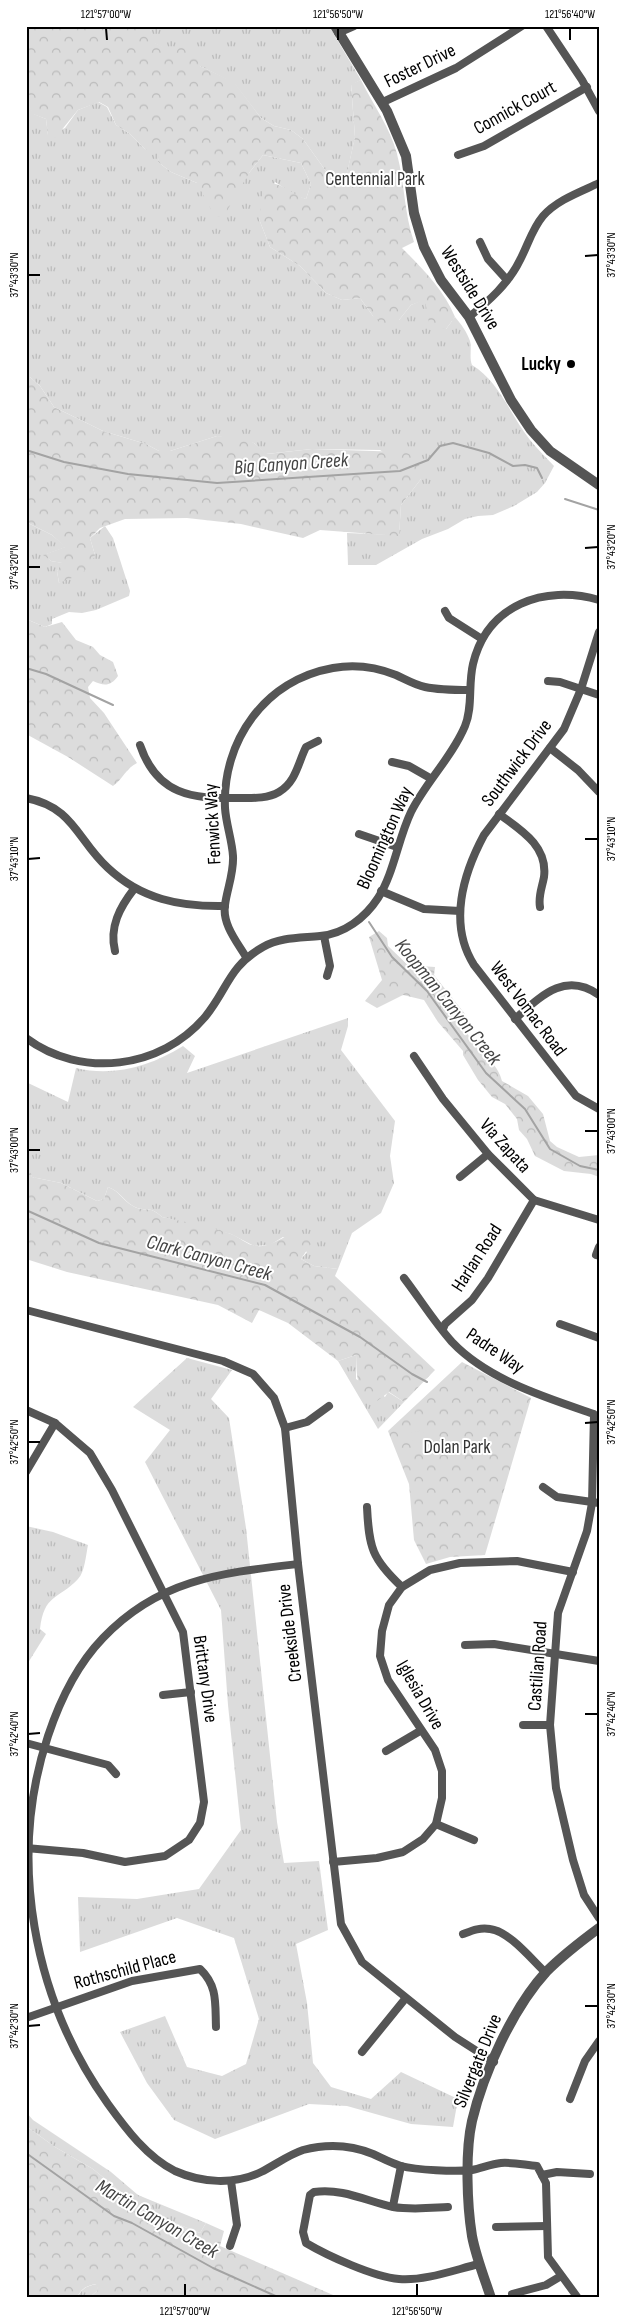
<svg xmlns="http://www.w3.org/2000/svg" width="625" height="2324" viewBox="0 0 625 2324" font-family="'Sofia Sans Condensed',sans-serif">
<defs>
<pattern id="grass-tufts" width="24" height="20" patternUnits="userSpaceOnUse" patternTransform="scale(1.25)"><rect width="24" height="20" fill="#dcdcdc"/><path d="M3 7l-1-3M5 7V3M7 7l1-3M15 17l-1-3M17 17v-4M19 17l1-3" fill="none" stroke="#bbb"/></pattern>
<pattern id="forest-crowns" width="20" height="18" patternUnits="userSpaceOnUse" patternTransform="scale(1.25)"><rect width="20" height="18" fill="#dcdcdc"/><path d="M2 6a3 3 0 1 1 6 0M12 15a3 3 0 1 1 6 0" fill="none" stroke="#bbb"/></pattern>
</defs>
<rect width="100%" height="100%" fill="#fff"/>
<!-- grass -->
<g fill="url(#grass-tufts)">
<polygon points="149,26 329,26 361,80 351,85 355,137 344,187 328,174 303,139 291,130 274,126 261,118 234,83 154,43"/>
<path d="M26 101 34 114 46 119 48 135 65 128 78 110 98 102 107 107 116 125 130 134 146 150H160L158 162 171 172 197 183 249 173 263 155 301 163 311 184 306 199 296 196 275 182 259 219 270 247 300 266 326 293 342 300 360 298 373 316 399 320 411 305 425 299 446 329 455 317C461 324 467 332 470 341 472 349 469 357 472 365 499 381 511 416 530 440 537 449 546 457 554 466L545 483 537 492 514 506 493 515 478 516 465 519 448 529 422 539 376 565H348L347 533 399 535 401 505 421 479 380 450 312 449 266 454 254 443 217 436 170 451H159L146 444 103 431 54 407 40 386 30 377H26Z"/>
<polygon points="26,522 52,535 66,547 44,555 51,561 63,563 57,571 59,583 95,555 90,538 105,526 113,538 130,591 129,596 96,610 82,613 69,612 52,619 52,624 45,627 26,619"/>
<path d="M348 1018V1026L341 1050 395 1121 390 1156 394 1183 381 1213 352 1233 338 1269 314 1266 301 1259 307 1252 283 1237 270 1245 254 1246 231 1234 162 1217C148 1204 146 1213 133 1206 123 1200 121 1192 108 1187L104 1199 97 1201 61 1183 32 1177C20 1155 26 1108 26 1082L68 1102 76 1068C114 1077 151 1066 183 1046L195 1056 187 1073Z"/>
<polygon points="356,1355 356,1379 385,1397 388,1392 404,1402 378,1429 338,1361"/>
<polygon points="187,1358 232,1370 211,1399 229,1418 246,1528 277,1822 284,1863 319,1861 328,1930 296,1944 307,2003 313,2063 331,2087 371,2099 401,2072 458,2099 453,2127 411,2124 347,2106 309,2104 215,2139 174,2120 147,2083 120,2032 165,2016 187,2067 222,2076 246,2064 259,2019 234,1938 177,1918 80,1952 78,1897 137,1899 199,1889 241,1830 228,1705 221,1610 145,1462 170,1430 133,1407"/>
<path d="M26 1526 53 1532 88 1545C86 1554 85 1572 78 1579 58 1600 44 1594 40 1629L46 1634 26 1666Z"/>
<polygon points="26,2112 33,2120 111,2172 138,2195 206,2223 200,2233 155,2215 134,2211 121,2192 93,2169 55,2147 26,2126"/>
<path d="M97 2284 98 2290 89 2298H76C83 2289 85 2286 97 2284Z"/>
</g>
<!-- forest -->
<g fill="url(#forest-crowns)">
<path d="M26 26H149L155 43 170 50 185 43 195 50 200 66 234 82 261 118 274 126 291 130 303 139 328 174 344 186 355 137 351 84 361 80C373 105 390 127 397 154 405 184 404 213 414 242L402 248C422 268 444 290 455 317L446 329H430L425 300 411 305 399 320 385 325 373 316 360 298 342 300 326 293 300 266 270 247 259 219 265 183C281 181 291 194 306 199L311 184 301 163 263 155 249 173 224 216 215 217 197 183 171 172 158 162 159 150H146L130 134 116 125 108 107 99 102 78 110 55 138 48 135 46 119 33 114 26 101Z"/>
<path d="M26 377H30L40 386 54 407 103 431 146 444 159 451H170L217 436 244 438 254 443 267 454 312 449 404 452 418 457 421 479 401 505 399 536 320 530 303 538 241 524 187 518 125 519 100 528 90 538 95 555C88 573 77 576 59 583L57 571 62 563 51 561 43 555 65 547 52 535 26 522Z"/>
<path d="M26 619 45 627 62 622 76 640 93 647 100 655 113 662 118 676C110 687 104 686 93 681L88 687 90 698 104 713 137 763C126 768 123 779 113 786L68 757 26 734Z"/>
<path d="M379 931 387 938 388 946 412 969 420 966 435 967 434 975 465 1014C462 1050 495 1052 502 1081L528 1096 543 1114 550 1141 557 1147 579 1157 599 1155V1177L591 1174 564 1171 535 1156 527 1139 519 1130 517 1119 505 1104 492 1097 478 1080 463 1055V1051L438 1022 424 1000 403 995 377 1008 365 1001 382 980 369 937Z"/>
<path d="M26 1156 32 1177 61 1183 97 1201 104 1199 108 1187C121 1192 122 1200 133 1206 145 1213 148 1204 162 1217 185 1222 210 1226 231 1234 239 1237 247 1245 256 1246 278 1248 280 1230 308 1237L311 1244 301 1259 314 1266 338 1269 335 1276 435 1370 404 1402 389 1392 377 1401C355 1393 357 1375 356 1355L338 1361 288 1323 259 1310 252 1323 218 1305 67 1272 26 1259Z"/>
<polygon points="462,1362 531,1398 485,1555 450,1557 426,1564 414,1540 409,1484 388,1431"/>
<path d="M26 2126 55 2147 93 2169 121 2192 134 2211 155 2215 200 2233 206 2223 224 2231 220 2246 340 2298H151L143 2296 140 2298H89L98 2290 96 2284C85 2286 82 2289 76 2298H26Z"/>
</g>
<!-- pitch -->
<polygon fill="#dcdcdc" points="423,1430 429,1451 416,1454 411,1433"/>
<g fill="none" stroke-linecap="round" stroke-linejoin="round">
<!-- stream -->
<g stroke="#a3a3a3" stroke-width="2">
<polyline points="26,450 64,462 128,474 217,483 400,471 428,460 440,446 453,443 489,453 513,466 525,465 537,468 542,478"/>
<polyline points="565,499 599,510"/>
<polyline points="26,668 46,674 113,705"/>
<polyline points="369,922 392,957 427,991 486,1073 525,1109 550,1149 580,1166 599,1170"/>
<polyline points="26,1210 99,1243 265,1285 360,1337 412,1374 427,1382"/>
<polyline points="26,2153 114,2216 132,2223 213,2268 280,2298"/>
</g>
<!-- minor -->
<g stroke="#555" stroke-width="8">
<polyline points="546,26 582,80 599,111"/>
<polyline points="338,33 354,26"/>
<polyline points="383,102 456,68 522,26"/>
<polyline points="458,155 484,146 587,87"/>
<polyline points="480,242 488,259 507,280"/>
<path d="M469 317C489 301 509 283 520 260 528 245 532 229 543 216 557 200 580 192 599 183"/>
<polyline points="445,611 449,618 482,639"/>
<path d="M599 632 581 689 564 729 484 835C463 874 448 924 474 965L576 1096 599 1109"/>
<polyline points="548,681 560,682 599,695"/>
<path d="M140 745C157 795 192 799 238 798 252 798 267 799 279 792 296 782 298 763 306 747L318 741"/>
<polyline points="550,748 578,770 599,792"/>
<polyline points="392,762 409,766 430,778"/>
<path d="M26 798C74 807 77 840 108 868 141 899 180 907 225 906"/>
<path d="M499 814C521 830 548 846 544 877 542 888 538 896 540 907"/>
<polyline points="359,834 397,847"/>
<polyline points="381,891 424,909 460,911"/>
<polyline points="324,936 330,966 327,976"/>
<path d="M115 951C109 927 120 907 134 889"/>
<path d="M246 957C237 942 222 924 225 905 227 889 234 873 233 856 232 840 226 824 225 808 222 741 265 680 333 668 355 664 376 667 396 675 405 679 415 685 425 687 439 690 456 690 470 690"/>
<path d="M515 1019C541 996 565 971 599 995"/>
<path d="M26 1038C81 1079 161 1069 205 1017 228 989 228 967 263 947 280 937 301 938 320 936 344 934 365 918 378 898 394 873 398 839 411 812 426 782 452 757 465 726 473 707 468 685 473 664 487 605 544 584 599 600"/>
<polyline points="414,1056 443,1099 488,1154 534,1200 599,1220"/>
<polyline points="460,1177 488,1154"/>
<polyline points="596,1255 599,1247"/>
<path d="M404 1278C420 1299 435 1323 452 1342 488 1380 547 1398 594 1414L592 1503 587 1531 558 1613 550 1725 556 1788 573 1860 584 1895 599 1918"/>
<polyline points="26,1310 223,1361 253,1374 274,1398 285,1428 298,1564 341,1924 362,1962 455,2037 494,2062"/>
<polyline points="560,1324 599,1338"/>
<polyline points="443,1329 445,1324 472,1300 488,1278 534,1200"/>
<polyline points="26,1410 55,1423 90,1453 112,1490 183,1632 204,1802 200,1823 189,1840 165,1856 125,1862 83,1853 26,1848"/>
<polyline points="285,1428 307,1422 329,1406"/>
<polyline points="26,1472 55,1423"/>
<polyline points="543,1487 557,1497 599,1503"/>
<path d="M367 1507C369 1548 372 1559 402 1587"/>
<path d="M298 1564C221 1573 159 1579 103 1638 76 1666 60 1700 48 1736 7 1859 33 1999 108 2104 126 2129 147 2157 175 2171 202 2183 234 2185 261 2172 275 2165 288 2155 303 2150 326 2144 351 2145 373 2154 382 2158 391 2163 401 2166 416 2170 456 2172 472 2170 482 2168 491 2164 501 2163 512 2162 525 2165 537 2166L546 2183 548 2257 578 2298"/>
<polyline points="465,1645 494,1644 599,1661"/>
<polyline points="163,1695 191,1692"/>
<polyline points="523,1725 550,1725"/>
<polyline points="26,1743 108,1765 116,1774"/>
<polyline points="386,1751 420,1731"/>
<polyline points="436,1824 474,1840"/>
<polyline points="333,1862 377,1858 403,1852 423,1839 436,1824 442,1798 442,1771 435,1750 388,1680 380,1656 382,1631 389,1605 402,1587 430,1570 460,1563 517,1561 573,1572"/>
<path d="M463 1934C471 1931 480 1927 490 1929 509 1931 532 1960 546 1973"/>
<path d="M26 2018 132 1981 200 1969C218 1986 215 2004 216 2027"/>
<polyline points="362,2052 405,1999"/>
<polyline points="570,2099 585,2061 599,2041"/>
<polyline points="542,2175 557,2172 590,2174"/>
<polyline points="393,2206 401,2166"/>
<path d="M448 2207C429 2208 412 2210 393 2207 366 2201 343 2188 314 2192L310 2195 303 2232 306 2243C328 2256 374 2277 399 2279 425 2281 454 2270 479 2264"/>
<polyline points="496,2227 547,2226"/>
<polyline points="230,2246 237,2225 231,2181"/>
<polyline points="512,2294 546,2285 561,2276"/>
</g>
<!-- tertiary -->
<g stroke="#555" stroke-width="10">
<polyline points="335,26 387,111 406,156 414,213 424,247 441,280 469,317 511,400 531,430 550,451 599,485"/>
<path d="M491 2298C484 2277 476 2257 472 2236 467 2205 465 2152 472 2121 483 2074 513 2008 546 1972 562 1956 580 1942 599 1928"/>
</g>
</g>
<!-- ticks -->
<path fill="none" stroke="#000" stroke-width="2" d="M106 28 107 40M338 28V40M570 28V40M585 256 598 255M28 275H40M585 548 598 547M28 567H40M585 839H598M28 859 40 858M585 1131H598M28 1150H40M585 1423 598 1422M28 1442H40M585 1714H598M28 1734 40 1733M585 2006H598M28 2026 40 2025M185 2284V2296M417 2284V2296"/>
<!-- markers -->
<circle fill="#000" stroke="#fff" stroke-width="2" cx="571" cy="364" r="5"/>
<g text-anchor="middle" dominant-baseline="central" stroke-width="4" stroke-linejoin="round" paint-order="stroke">
<!-- street labels -->
<g font-size="19" fill="#000" stroke="#fff">
<text transform="translate(420 66) rotate(-26)">Foster Drive</text>
<text transform="translate(515 108) rotate(-29)">Connick Court</text>
<text transform="translate(470 288) rotate(58)">Westside Drive</text>
<text transform="translate(517 763) rotate(-53)">Southwick Drive</text>
<text transform="translate(213 824) rotate(-93)">Fenwick Way</text>
<text transform="translate(385 838) rotate(-66)">Bloomington Way</text>
<text transform="translate(528 1009) rotate(53)">West Vomac Road</text>
<text transform="translate(505 1146) rotate(48)">Via Zapata</text>
<text transform="translate(477 1258) rotate(-57)">Harlan Road</text>
<text transform="translate(495 1351) rotate(34)">Padre Way</text>
<text transform="translate(290 1633) rotate(-97)">Creekside Drive</text>
<text transform="translate(538 1666) rotate(-86)">Castilian Road</text>
<text transform="translate(205 1679) rotate(82)">Brittany Drive</text>
<text transform="translate(420 1695) rotate(60)">Iglesia Drive</text>
<text transform="translate(125 1970) rotate(-15)">Rothschild Place</text>
<text transform="translate(478 2061) rotate(-68)">Silvergate Drive</text>
</g>
<!-- park labels -->
<g font-size="19" fill="#333" stroke="#fff">
<text x="375" y="179">Centennial Park</text>
<text x="457" y="1447">Dolan Park</text>
</g>
<!-- poi labels -->
<g font-size="19" font-weight="bold" fill="#000" stroke="#fff" text-anchor="end">
<text x="561" y="364">Lucky</text>
</g>
<!-- water labels -->
<g font-size="20" font-style="italic" fill="#444" stroke="#fff">
<text transform="translate(291 464) rotate(-4)">Big Canyon Creek</text>
<text transform="translate(448 1002) rotate(51)">Koopman Canyon Creek</text>
<text transform="translate(209 1258) rotate(15)">Clark Canyon Creek</text>
<text transform="translate(157 2219) rotate(30)">Martin Canyon Creek</text>
</g>
</g>
<!-- border -->
<rect width="625" height="2324" fill="none" stroke="#ffffff" stroke-width="55"/>
<rect x="28" y="28" width="570" height="2268" fill="none" stroke="#000" stroke-width="2"/>
<g font-size="12" text-anchor="middle" fill="#000">
<text x="106" y="18">121°57'00"W</text>
<text x="338" y="18">121°56'50"W</text>
<text x="570" y="18">121°56'40"W</text>
<text transform="translate(611 255) rotate(-90)" y="4">37°43'30"N</text>
<text transform="translate(14 275) rotate(-90)" y="4">37°43'30"N</text>
<text transform="translate(611 547) rotate(-90)" y="4">37°43'20"N</text>
<text transform="translate(14 567) rotate(-90)" y="4">37°43'20"N</text>
<text transform="translate(611 839) rotate(-90)" y="4">37°43'10"N</text>
<text transform="translate(14 859) rotate(-90)" y="4">37°43'10"N</text>
<text transform="translate(611 1131) rotate(-90)" y="4">37°43'00"N</text>
<text transform="translate(14 1150) rotate(-90)" y="4">37°43'00"N</text>
<text transform="translate(611 1422) rotate(-90)" y="4">37°42'50"N</text>
<text transform="translate(14 1442) rotate(-90)" y="4">37°42'50"N</text>
<text transform="translate(611 1714) rotate(-90)" y="4">37°42'40"N</text>
<text transform="translate(14 1734) rotate(-90)" y="4">37°42'40"N</text>
<text transform="translate(611 2006) rotate(-90)" y="4">37°42'30"N</text>
<text transform="translate(14 2026) rotate(-90)" y="4">37°42'30"N</text>
<text x="185" y="2315">121°57'00"W</text>
<text x="417" y="2315">121°56'50"W</text>
</g>
</svg>
